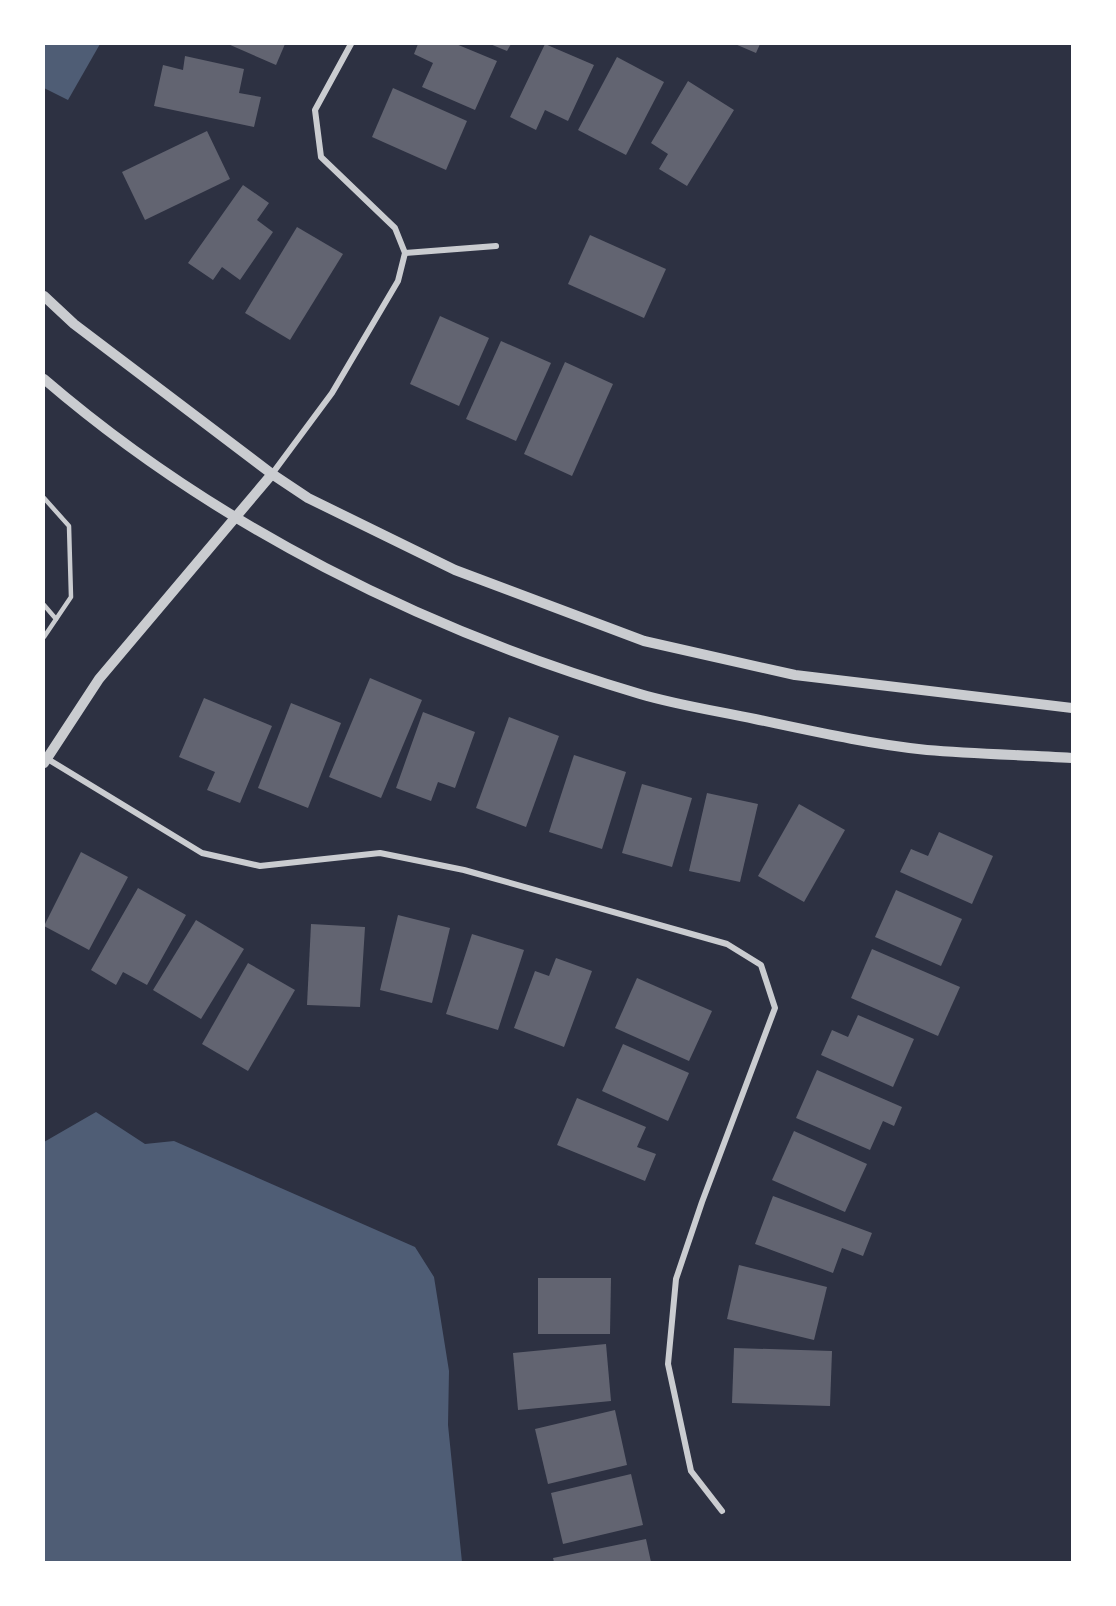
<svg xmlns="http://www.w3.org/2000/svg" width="1116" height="1606" viewBox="0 0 1116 1606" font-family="'Space Grotesk',sans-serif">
<rect width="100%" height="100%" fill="#2d3142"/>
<!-- water -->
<g fill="#4f5d75">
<polygon points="44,44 100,44 68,100 44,88"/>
<polygon points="96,1112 145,1144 174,1141 415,1247 434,1277 449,1371 448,1425 462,1562 44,1562 44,1142"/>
</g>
<!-- building -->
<g fill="#626471">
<polygon points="228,44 285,44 276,65"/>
<polygon points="418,44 456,44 497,61 475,110 422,87 433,63 414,54"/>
<polygon points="490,44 511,44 507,51"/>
<polygon points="545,44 594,65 568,121 545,110 536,130 510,117"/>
<polygon points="735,44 760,44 756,53"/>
<polygon points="185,56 244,69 239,93 261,97 254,127 154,106 163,65 183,70"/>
<polygon points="617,57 664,82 626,155 578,130"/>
<polygon points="688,81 734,110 687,186 659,169 668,154 651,143"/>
<polygon points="393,88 467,121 446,170 372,137"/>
<polygon points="207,131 230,179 145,220 122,172"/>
<polygon points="243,185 269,203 257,220 273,232 240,280 222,267 213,280 188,263"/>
<polygon points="297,227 343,254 290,340 245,313"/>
<polygon points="590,235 666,269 644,318 568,284"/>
<polygon points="440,316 489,338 459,406 410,384"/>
<polygon points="501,341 551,363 516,441 466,419"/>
<polygon points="565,362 613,384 572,476 524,454"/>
<polygon points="370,678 422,700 381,798 329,777"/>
<polygon points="204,698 272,726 240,803 207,790 215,772 179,757"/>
<polygon points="291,703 341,723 308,808 258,788"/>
<polygon points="423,712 475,732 455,788 438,782 431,801 396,788"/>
<polygon points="509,717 559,736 526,827 476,808"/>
<polygon points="574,755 626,772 602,849 549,832"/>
<polygon points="642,784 692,798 672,867 622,853"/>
<polygon points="707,793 758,804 740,882 689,871"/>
<polygon points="799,804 845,830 804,902 758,876"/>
<polygon points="939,832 993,856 972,904 900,872 911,849 928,856"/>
<polygon points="81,852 128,877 89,950 44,926"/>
<polygon points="138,888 186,915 147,985 123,972 116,985 91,970"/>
<polygon points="896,890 962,919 941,966 875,937"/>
<polygon points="398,915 450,928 432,1003 380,990"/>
<polygon points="196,920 244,949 201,1019 153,990"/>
<polygon points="311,924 365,927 360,1007 307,1005"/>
<polygon points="472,934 524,950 498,1030 446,1014"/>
<polygon points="872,949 960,987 938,1036 851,998"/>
<polygon points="556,958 592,971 564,1047 514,1028 535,971 549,976"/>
<polygon points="248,963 295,990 248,1071 202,1044"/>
<polygon points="637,978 712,1011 689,1061 615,1028"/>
<polygon points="858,1015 914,1039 893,1087 821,1055 832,1030 848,1037"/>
<polygon points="623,1044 689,1073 668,1121 602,1091"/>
<polygon points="817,1070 902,1107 894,1126 883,1121 870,1150 796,1118"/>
<polygon points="577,1098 646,1127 637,1147 656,1154 645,1181 557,1145"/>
<polygon points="794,1131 867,1164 845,1212 772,1180"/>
<polygon points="773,1196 872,1233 863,1256 842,1248 833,1273 755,1244"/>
<polygon points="739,1265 827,1287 814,1340 727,1319"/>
<polygon points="538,1278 611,1278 610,1334 538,1334"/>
<polygon points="606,1344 611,1401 518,1410 513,1353"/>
<polygon points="734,1348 832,1351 830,1406 732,1403"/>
<polygon points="615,1410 627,1465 548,1484 535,1429"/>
<polygon points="631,1474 643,1525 563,1544 551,1493"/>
<polygon points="646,1539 651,1562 554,1562 553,1558"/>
</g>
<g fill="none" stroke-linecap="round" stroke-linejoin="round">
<!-- service -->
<g stroke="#caccd0" stroke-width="4.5">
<polyline points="44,498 69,526 71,597 44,637"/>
<polyline points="44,605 56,619"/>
</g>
<!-- minor -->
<g stroke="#caccd0" stroke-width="6">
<polyline points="405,253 496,246"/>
<polyline points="272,474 332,393 398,281 405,253 395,228 321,157 315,110 351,44"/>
<polyline points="46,758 202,853 260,866 380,853 464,870 727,944 761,965 775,1008 702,1202 676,1279 668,1364 691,1471 722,1511"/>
</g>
<!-- tertiary -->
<g stroke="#caccd0" stroke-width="10">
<polyline points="44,296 74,324 272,474 308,498 455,570 644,641 795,675 1072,708"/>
<path d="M44 379C215 526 424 630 640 694 677 705 717 711 755 719 812 731 869 744 927 750 975 754 1024 755 1072 758"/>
<polyline points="44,763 99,679 272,474"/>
</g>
</g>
<!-- border -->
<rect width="1116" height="1606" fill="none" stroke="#ffffff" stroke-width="90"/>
</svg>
